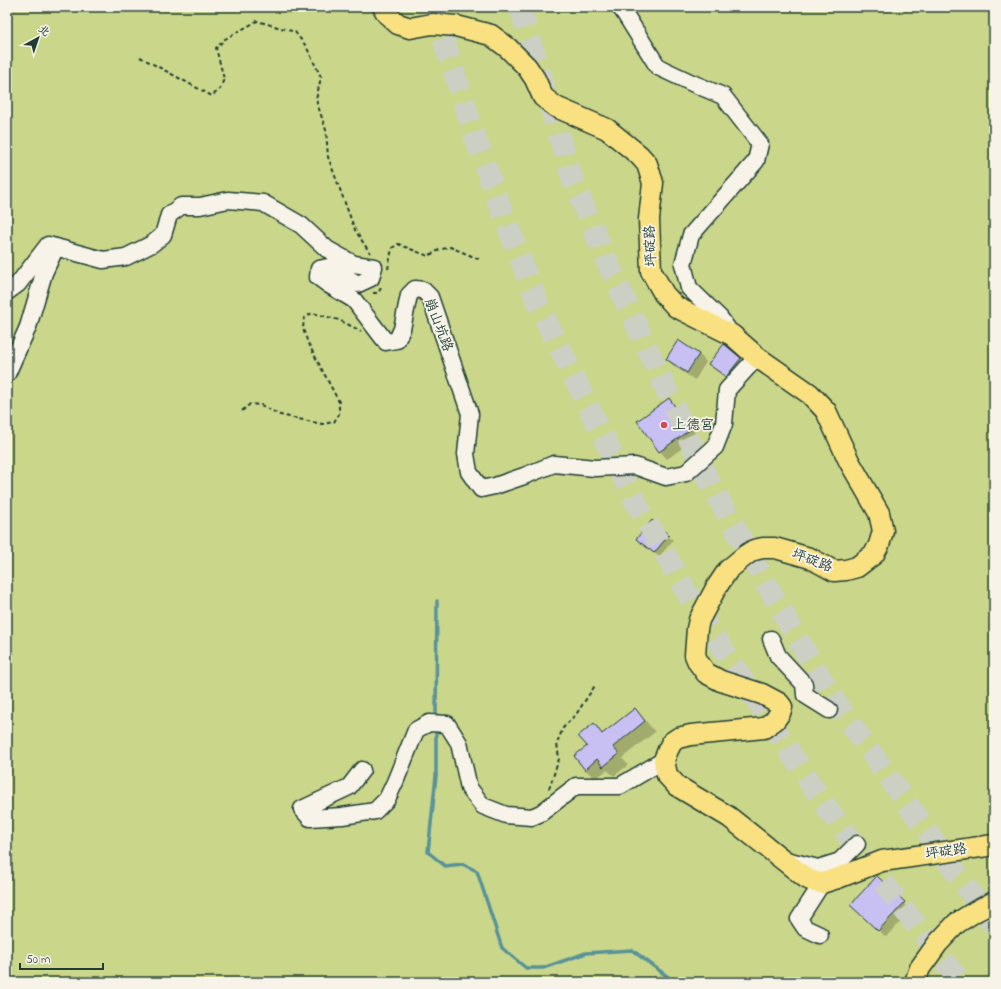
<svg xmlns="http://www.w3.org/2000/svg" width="1001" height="989" viewBox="0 0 1001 989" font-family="'Indie Flower','LXGW WenKai TC',sans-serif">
<rect width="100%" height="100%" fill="#f7f3e8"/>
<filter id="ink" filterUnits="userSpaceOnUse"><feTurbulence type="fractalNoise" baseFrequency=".025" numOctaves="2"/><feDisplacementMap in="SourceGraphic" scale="8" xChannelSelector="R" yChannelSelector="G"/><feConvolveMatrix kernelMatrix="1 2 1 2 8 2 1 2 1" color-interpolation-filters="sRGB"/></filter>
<g filter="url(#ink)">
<!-- green -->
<rect fill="#cad68a" stroke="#748a5f" x="7" y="7" width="987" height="975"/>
<!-- shadow -->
<g fill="#0003">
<polygon points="679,341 699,354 706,362 695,380 675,367 667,359"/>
<polygon points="724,345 748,366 734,384 717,371 710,364"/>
<polygon points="669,400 676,407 698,437 667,459 660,451"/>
<polygon points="668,536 673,540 659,557 643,544"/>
<polygon points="634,709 645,720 655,732 622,758 628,765 614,776 607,770 595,779 585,769 588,746 594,725 603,734"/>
<polygon points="904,903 911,911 886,937 859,912"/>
</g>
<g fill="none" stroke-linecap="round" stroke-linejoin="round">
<!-- stream -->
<g stroke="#599399" stroke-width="3.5">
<polyline points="436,714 437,601"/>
<polyline points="436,732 436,776 428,852 445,866 462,864 477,871 502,948 526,968 543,968 586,953 632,950 668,977 671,982"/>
</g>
</g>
<!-- building -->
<g fill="#c8c0f3" stroke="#1f3d34">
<polygon points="678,340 699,354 687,373 666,359"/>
<polygon points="724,344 741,358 726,377 708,364"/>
<polygon points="669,398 691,429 659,452 637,421"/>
<polygon points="652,520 669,535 654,553 636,539"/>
<polygon points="635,708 645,721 613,747 619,754 603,767 597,759 585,770 574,756 587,746 578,736 594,723 602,734"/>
<polygon points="877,876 905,902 878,931 850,905"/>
</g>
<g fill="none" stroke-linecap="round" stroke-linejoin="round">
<!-- highway-tunnel -->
<g stroke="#cccfc4" stroke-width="22" stroke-dasharray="22 11" stroke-linecap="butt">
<polyline points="433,7 477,143 503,214 538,304 634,499 694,605 824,804 940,957 962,982"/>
<polyline points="520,7 573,181 610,268 708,480 793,631 836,703 994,926"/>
</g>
<!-- minor casing -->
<g stroke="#1f3d34" stroke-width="19">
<g id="minor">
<polyline points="620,7 625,14 658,67 692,83 723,96 760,144 756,161 691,235 683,264 689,288 720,318 732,335"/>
<polyline points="7,292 18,284 48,245 103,260 126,257 152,244 163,235 169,215 181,206 200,206 228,200 263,203 301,225 327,249 354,264 374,267 371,278 358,284 328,267 319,269 318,277 329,285 354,300 386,342 397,340 402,329 409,295 415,289 423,290 430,297 470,414 466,454 469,472 481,489 495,486 524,476 554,464 595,468 635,466 666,477 686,473 715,447 724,424 727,390 757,357"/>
<polyline points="7,374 28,327 44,273 56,247"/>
<polyline points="771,639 778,656 804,684 805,695 829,710"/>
<polyline points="362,770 349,787 302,809 310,818 342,816 375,811 387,799 395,782 416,730 429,723 447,724 459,743 469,788 483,806 506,815 532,817 541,813 576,786 620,786 664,760"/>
<polyline points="786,860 818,868 840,861 857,844"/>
<polyline points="820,935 805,928 799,919 822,883"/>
</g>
</g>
<!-- major casing -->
<g stroke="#1f3d34" stroke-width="23">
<g id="major">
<polyline points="383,7 387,14 398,24 410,28 432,24 456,26 491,35 508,48 527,67 535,79 543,97 556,107 607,129 639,155 647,164 653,183 649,219 651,271 664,294 676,307 732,335 757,357 810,394 826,411 849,461 879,513 883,531 879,545 874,554 857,567 846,570 834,571 810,558 775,548 763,548 754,550 746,555 728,570 716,588 699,620 697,629 695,655 698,662 706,673 721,681 762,694 779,703 782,707 780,713 775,720 764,728 691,735 678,738 672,742 668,750 664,760 667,775 677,786 729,817 806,878 815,882 822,883 838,878 882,861 994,845"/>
<polyline points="915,982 920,968 938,943 957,923 976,911 994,902"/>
</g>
</g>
<!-- path -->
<g stroke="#1f3d34" stroke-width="2" stroke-dasharray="4 3" stroke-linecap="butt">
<polyline points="140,57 212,96 220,89 224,79 216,48 225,39 257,21 295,32 306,46 321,77 316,100 326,130 328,157 355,230 370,253"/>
<polyline points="388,269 392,248 398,244 428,256 439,250 450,247 479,259"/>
<polyline points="373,293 378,293 381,288"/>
<polyline points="242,411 250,404 261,405 280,415 322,424 334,422 339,414 339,402 308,343 303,329 304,318 312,313 339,320 361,331"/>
<polyline points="549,789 559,759 557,743 563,728 577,713 596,684"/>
</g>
<!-- minor -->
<use href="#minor" stroke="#f7f3e8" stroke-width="16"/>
<!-- major -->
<use href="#major" stroke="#f9e181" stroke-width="20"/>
</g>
</g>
<!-- markers -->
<circle fill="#d1495b" stroke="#f7f3e8" stroke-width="1.5" cx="664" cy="425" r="4"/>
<g text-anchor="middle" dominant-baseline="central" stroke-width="3.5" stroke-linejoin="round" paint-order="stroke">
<!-- street labels -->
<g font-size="14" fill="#1f3d34" stroke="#f7f3e8">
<text transform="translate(651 246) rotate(-93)">坪碇路</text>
<text transform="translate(438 325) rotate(69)">崩山坑路</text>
<text transform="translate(812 561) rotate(20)">坪碇路</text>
<text transform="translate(946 852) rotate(-8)">坪碇路</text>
</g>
<!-- poi labels -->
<g font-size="14" fill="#1f3d34" stroke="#f7f3e8" text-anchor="start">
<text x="672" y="425">上德宮</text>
</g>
</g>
<!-- margin -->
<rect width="1001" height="989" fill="none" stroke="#f7f3e8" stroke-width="24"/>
<rect x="12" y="12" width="977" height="965" fill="none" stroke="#1f3d34" stroke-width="1.5" filter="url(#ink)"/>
<!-- north arrow -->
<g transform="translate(38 38) rotate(40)" stroke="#f7f3e8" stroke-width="3" paint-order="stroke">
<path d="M0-3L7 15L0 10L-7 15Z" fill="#1f3d34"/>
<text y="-6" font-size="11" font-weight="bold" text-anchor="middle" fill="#1f3d34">北</text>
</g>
<!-- scale -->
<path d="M20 963v6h83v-6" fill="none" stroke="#1f3d34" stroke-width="2"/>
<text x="26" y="963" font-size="12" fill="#1f3d34" stroke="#f7f3e8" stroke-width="3" paint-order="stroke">50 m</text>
</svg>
